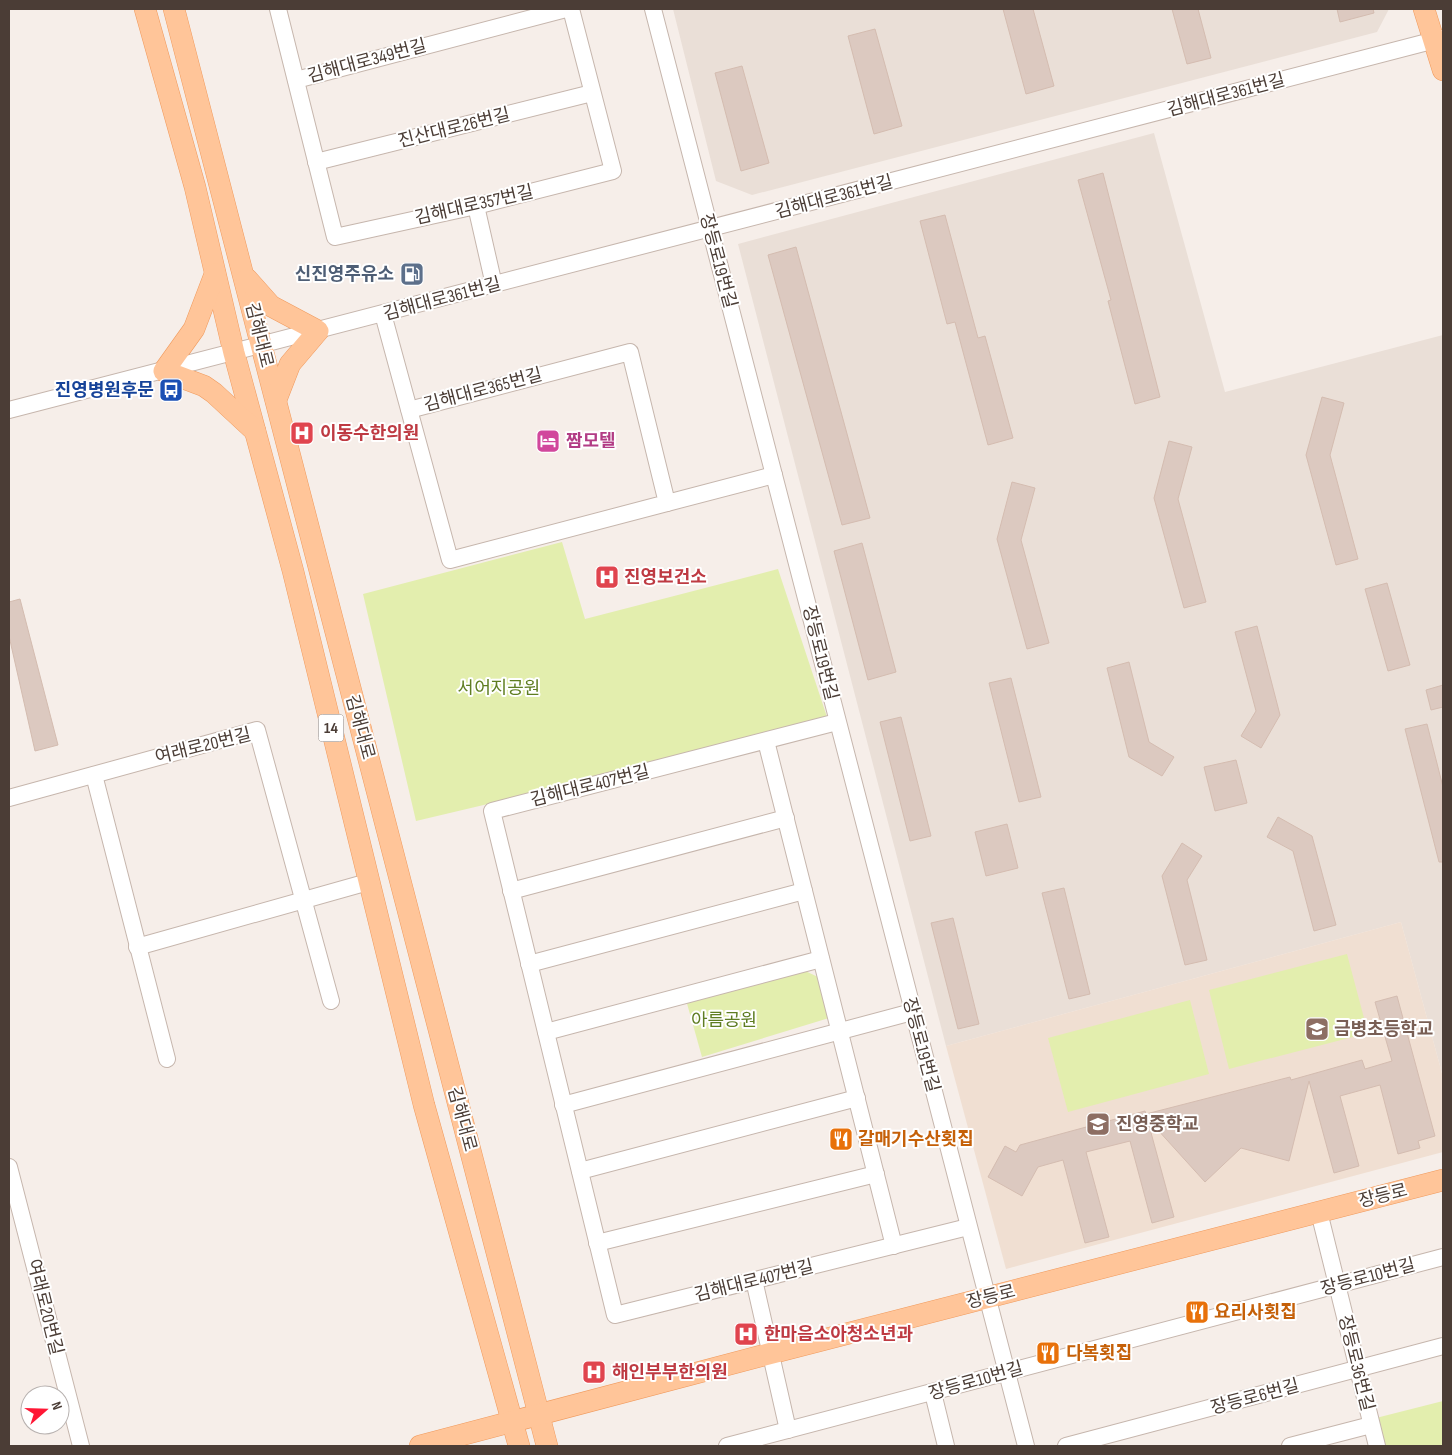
<svg xmlns="http://www.w3.org/2000/svg" width="1452" height="1455" viewBox="0 0 1452 1455" font-family="'Sofia Sans Condensed','Noto Sans KR',sans-serif">
<rect width="100%" height="100%" fill="#f6eee9"/>
<!-- residential -->
<g fill="#eadfd7">
<polygon points="673,9 1389,9 1377,32 752,195 716,181"/>
<polygon points="1154,133 1225,392 1443,335 1443,1077 1401,922 946,1046 738,244"/>
</g>
<!-- education -->
<polygon fill="#f0dfd2" points="1401,922 1443,1077 1443,1152 1006,1269 946,1046"/>
<!-- green -->
<g fill="#e3eeae">
<polygon points="562,542 585,619 778,569 829,723 416,821 363,594"/>
<polygon points="1347,954 1368,1033 1229,1069 1209,990"/>
<polygon points="801,969 818,977 829,1018 702,1057 686,1000"/>
<polygon points="1190,1000 1209,1074 1068,1112 1048,1038"/>
<polygon points="1443,1401 1443,1446 1383,1446 1376,1418"/>
</g>
<!-- building -->
<g fill="#dcc9c0" stroke="#d4bcb0">
<polygon points="1003,9 1033,9 1054,86 1026,94"/>
<polygon points="1172,9 1198,9 1211,58 1187,64"/>
<polygon points="1337,9 1373,9 1374,13 1340,22"/>
<polygon points="875,29 902,126 874,134 848,36"/>
<polygon points="742,66 769,163 741,171 715,73"/>
<polygon points="1103,173 1160,397 1135,404 1108,301 1111,300 1078,180"/>
<polygon points="945,215 978,338 985,336 1013,438 988,445 955,322 947,324 920,221"/>
<polygon points="796,247 870,518 842,525 768,255"/>
<polygon points="1322,397 1344,403 1330,455 1358,559 1336,565 1306,455"/>
<polygon points="1169,441 1192,447 1178,499 1206,602 1184,608 1154,498"/>
<polygon points="1012,482 1035,488 1021,540 1049,643 1027,649 997,539"/>
<polygon points="862,543 896,672 868,680 834,551"/>
<polygon points="1387,583 1410,665 1388,671 1365,589"/>
<polygon points="20,599 58,745 35,751 9,636 9,602"/>
<polygon points="1257,626 1280,715 1261,748 1241,736 1256,711 1235,632"/>
<polygon points="1129,662 1149,742 1174,757 1162,776 1129,757 1107,668"/>
<polygon points="1011,678 1041,797 1019,802 989,683"/>
<polygon points="1443,685 1443,707 1431,710 1426,690"/>
<polygon points="901,717 931,836 910,841 880,722"/>
<polygon points="1427,724 1443,787 1443,862 1439,862 1405,729"/>
<polygon points="1236,760 1247,803 1215,811 1204,767"/>
<polygon points="1278,817 1312,836 1336,925 1314,931 1293,851 1267,837"/>
<polygon points="1007,824 1018,868 986,876 975,832"/>
<polygon points="1182,843 1202,856 1187,880 1207,960 1185,965 1162,876"/>
<polygon points="1064,888 1090,994 1069,999 1042,893"/>
<polygon points="953,918 979,1024 958,1029 931,923"/>
<polygon points="1397,996 1435,1136 1418,1141 1420,1148 1398,1154 1380,1085 1340,1096 1359,1166 1334,1173 1309,1081 1289,1161 1241,1148 1205,1182 1147,1118 1174,1217 1152,1223 1130,1141 1086,1152 1109,1237 1085,1243 1063,1160 1038,1167 1022,1196 988,1177 1005,1146 1016,1152 1020,1145 1145,1111 1146,1114 1290,1077 1291,1080 1362,1060 1365,1069 1392,1061 1375,1002"/>
</g>
<g fill="none" stroke-linecap="round" stroke-linejoin="round">
<!-- minor casing -->
<g stroke="#c6b6ad" stroke-width="18">
<g id="minor">
<polyline points="278,9 335,237 476,206 613,171 571,9"/>
<polyline points="653,9 1026,1446"/>
<polyline points="296,80 566,9"/>
<polyline points="316,162 592,93"/>
<polyline points="476,206 494,285"/>
<polyline points="383,314 450,560 667,503 630,352 409,410"/>
<polyline points="9,410 1443,38"/>
<polyline points="667,503 774,475"/>
<polyline points="837,722 492,811 615,1315 968,1227"/>
<polyline points="766,741 894,1246"/>
<polyline points="94,775 167,1059"/>
<polyline points="9,798 257,730 331,1001"/>
<polyline points="511,891 786,818"/>
<polyline points="137,947 368,882"/>
<polyline points="529,964 804,891"/>
<polyline points="546,1032 821,959"/>
<polyline points="563,1105 912,1012"/>
<polyline points="9,1167 81,1446"/>
<polyline points="580,1171 857,1098"/>
<polyline points="1319,1212 1377,1446"/>
<polyline points="597,1243 876,1174"/>
<polyline points="754,1280 788,1430"/>
<polyline points="933,1393 946,1446"/>
<polyline points="727,1446 1443,1257"/>
<polyline points="1066,1446 1443,1346"/>
<polyline points="1290,1446 1371,1425"/>
</g>
</g>
<!-- major casing -->
<g stroke="#f09a5d" stroke-width="22">
<g id="major">
<polyline points="145,9 195,187 234,353 293,571 424,1105 519,1446"/>
<polyline points="174,9 547,1446"/>
<polyline points="1424,9 1443,70"/>
<polyline points="215,274 194,329 164,371 204,386 214,393 255,431"/>
<polyline points="247,279 271,306 318,331 290,364 276,400"/>
<polyline points="420,1446 772,1353 1443,1180"/>
</g>
</g>
<!-- minor -->
<use href="#minor" stroke="#fff" stroke-width="16"/>
<!-- major -->
<use href="#major" stroke="#ffc599" stroke-width="21"/>
</g>
<!-- icons -->
<defs>
<g id="fuel-square" transform="scale(1.25)"><rect x="-9" y="-9" width="18" height="18" rx="4" fill="#5c6f8a" stroke="#fff"/><path d="M-5.5-6h7V0h2V4h1.3V-2.5L3-4.5l.8-.8L6-3V5H2.5V1h-1V6h-7ZM-4.2-4.7v3.2H.2V-4.7Z" fill="#fff"/></g>
<g id="bus-square" transform="scale(1.25)"><rect x="-9" y="-9" width="18" height="18" rx="4" fill="#1a4fb4" stroke="#fff"/><path d="M-5-6H5V4H4V6H2V4H-2V6H-4V4H-5ZM-3.5-4V0h7V-4ZM-3.5 1.2v1.5H-2V1.2ZM2 1.2v1.5H3.5V1.2Z" fill="#fff"/></g>
<g id="hospital-square" transform="scale(1.25)"><rect x="-9" y="-9" width="18" height="18" rx="4" fill="#e0444e" stroke="#fff"/><path d="M-5-5h3v3.5h4V-5h3V5h-3V1.5h-4V5h-3Z" fill="#fff"/></g>
<g id="hotel-square" transform="scale(1.25)"><rect x="-9" y="-9" width="18" height="18" rx="4" fill="#d1479c" stroke="#fff"/><path d="M-6-4.5h1.5V1H6V5H4.5V3h-9V5H-6ZM-4 0a1.8 1.8 0 1 1 3.6 0ZM.5 0V-2.5h3Q6-2.5 6 0Z" fill="#fff"/></g>
<g id="school-square" transform="scale(1.25)"><rect x="-9" y="-9" width="18" height="18" rx="4" fill="#8d6e63" stroke="#fff"/><path d="M0-5L7-2L0 1L-7-2ZM-4 1L0 2.5L4 1V4Q0 6-4 4Z" fill="#fff"/></g>
<g id="restaurant-square" transform="scale(1.25)"><rect x="-9" y="-9" width="18" height="18" rx="4" fill="#e8710a" stroke="#fff"/><path d="M-5-6h1v4h1v-4h1v4h1v-4h1v5L-1.5 .5V6h-2V.5L-5-1ZM5-6V6H3V1.5H1.5Q1.5-4 5-6Z" fill="#fff"/></g>
</defs>
<g fill-rule="evenodd">
<use href="#fuel-square" x="412" y="274"/>
<use href="#bus-square" x="171" y="390"/>
<use href="#hospital-square" x="302" y="433"/>
<use href="#hotel-square" x="548" y="441"/>
<use href="#hospital-square" x="607" y="577"/>
<use href="#school-square" x="1317" y="1029"/>
<use href="#school-square" x="1098" y="1124"/>
<use href="#restaurant-square" x="841" y="1139"/>
<use href="#restaurant-square" x="1197" y="1312"/>
<use href="#hospital-square" x="746" y="1334"/>
<use href="#restaurant-square" x="1048" y="1353"/>
<use href="#hospital-square" x="594" y="1372"/>
</g>
<g text-anchor="middle" dominant-baseline="central" stroke-width="4" stroke-linejoin="round" paint-order="stroke">
<!-- shield labels -->
<rect fill="#fff" stroke="#817772" stroke-width="1" x="318.5" y="714.5" width="25" height="27" rx="4"/>
<g font-size="16" font-weight="bold" fill="#4b3d36">
<text x="331" y="728">14</text>
</g>
<!-- street labels -->
<g font-size="18" fill="#4b3d36" stroke="#fff">
<text transform="translate(367 61) rotate(-15)">김해대로349번길</text>
<text transform="translate(1226 95) rotate(-15)">김해대로361번길</text>
<text transform="translate(454 128) rotate(-14)">진산대로26번길</text>
<text transform="translate(834 197) rotate(-15)">김해대로361번길</text>
<text transform="translate(474 205) rotate(-13)">김해대로357번길</text>
<text transform="translate(718 261) rotate(75)">장등로19번길</text>
<text transform="translate(442 299) rotate(-15)">김해대로361번길</text>
<text transform="translate(259 335) rotate(76)">김해대로</text>
<text transform="translate(483 390) rotate(-15)">김해대로365번길</text>
<text transform="translate(820 653) rotate(76)">장등로19번길</text>
<text transform="translate(360 727) rotate(75)">김해대로</text>
<text transform="translate(203 746) rotate(-14)">여래로20번길</text>
<text transform="translate(590 786) rotate(-14)">김해대로407번길</text>
<text transform="translate(921 1045) rotate(75)">장등로19번길</text>
<text transform="translate(462 1119) rotate(75)">김해대로</text>
<text transform="translate(1383 1196) rotate(-14)">장등로</text>
<text transform="translate(1368 1277) rotate(-15)">장등로10번길</text>
<text transform="translate(754 1281) rotate(-14)">김해대로407번길</text>
<text transform="translate(991 1297) rotate(-14)">장등로</text>
<text transform="translate(45 1307) rotate(76)">여래로20번길</text>
<text transform="translate(1356 1363) rotate(76)">장등로36번길</text>
<text transform="translate(976 1381) rotate(-16)">장등로10번길</text>
<text transform="translate(1255 1397) rotate(-15)">장등로6번길</text>
</g>
<!-- service labels -->
<g font-size="18" font-weight="bold" fill="#4e5e75" stroke="#fff" text-anchor="end">
<text x="394" y="274">신진영주유소</text>
</g>
<!-- transit labels -->
<g font-size="18" font-weight="bold" fill="#164399" stroke="#fff" text-anchor="end">
<text x="154" y="390">진영병원후문</text>
</g>
<!-- health labels -->
<g font-size="18" font-weight="bold" fill="#be3a42" stroke="#fff" text-anchor="start">
<text x="320" y="433">이동수한의원</text>
<text x="624" y="577">진영보건소</text>
<text x="764" y="1334">한마음소아청소년과</text>
<text x="612" y="1372">해인부부한의원</text>
</g>
<!-- hotel labels -->
<g font-size="18" font-weight="bold" fill="#b23c85" stroke="#fff" text-anchor="start">
<text x="566" y="441">짬모텔</text>
</g>
<!-- park labels -->
<g font-size="18" fill="#5f7d22" stroke="#fff">
<text x="499" y="688">서어지공원</text>
<text x="724" y="1020">아름공원</text>
</g>
<!-- education labels -->
<g font-size="18" font-weight="bold" fill="#785e54" stroke="#fff" text-anchor="start">
<text x="1334" y="1029">금병초등학교</text>
<text x="1116" y="1124">진영중학교</text>
</g>
<!-- food labels -->
<g font-size="18" font-weight="bold" fill="#c56008" stroke="#fff" text-anchor="start">
<text x="858" y="1139">갈매기수산횟집</text>
<text x="1214" y="1312">요리사횟집</text>
<text x="1066" y="1353">다복횟집</text>
</g>
</g>
<!-- border -->
<rect width="1452" height="1455" fill="none" stroke="#4b3d36" stroke-width="20"/>
<!-- north arrow -->
<g transform="translate(45 1410) rotate(70)"><circle r="24" fill="#ffffff" stroke="#b7b1af"/>
<path d="M0-4L9 19L0 12L-9 19Z" fill="#ff1735"/>
<text y="-8" font-size="14" font-weight="bold" text-anchor="middle" fill="#4b3d36">N</text>
</g>
</svg>
